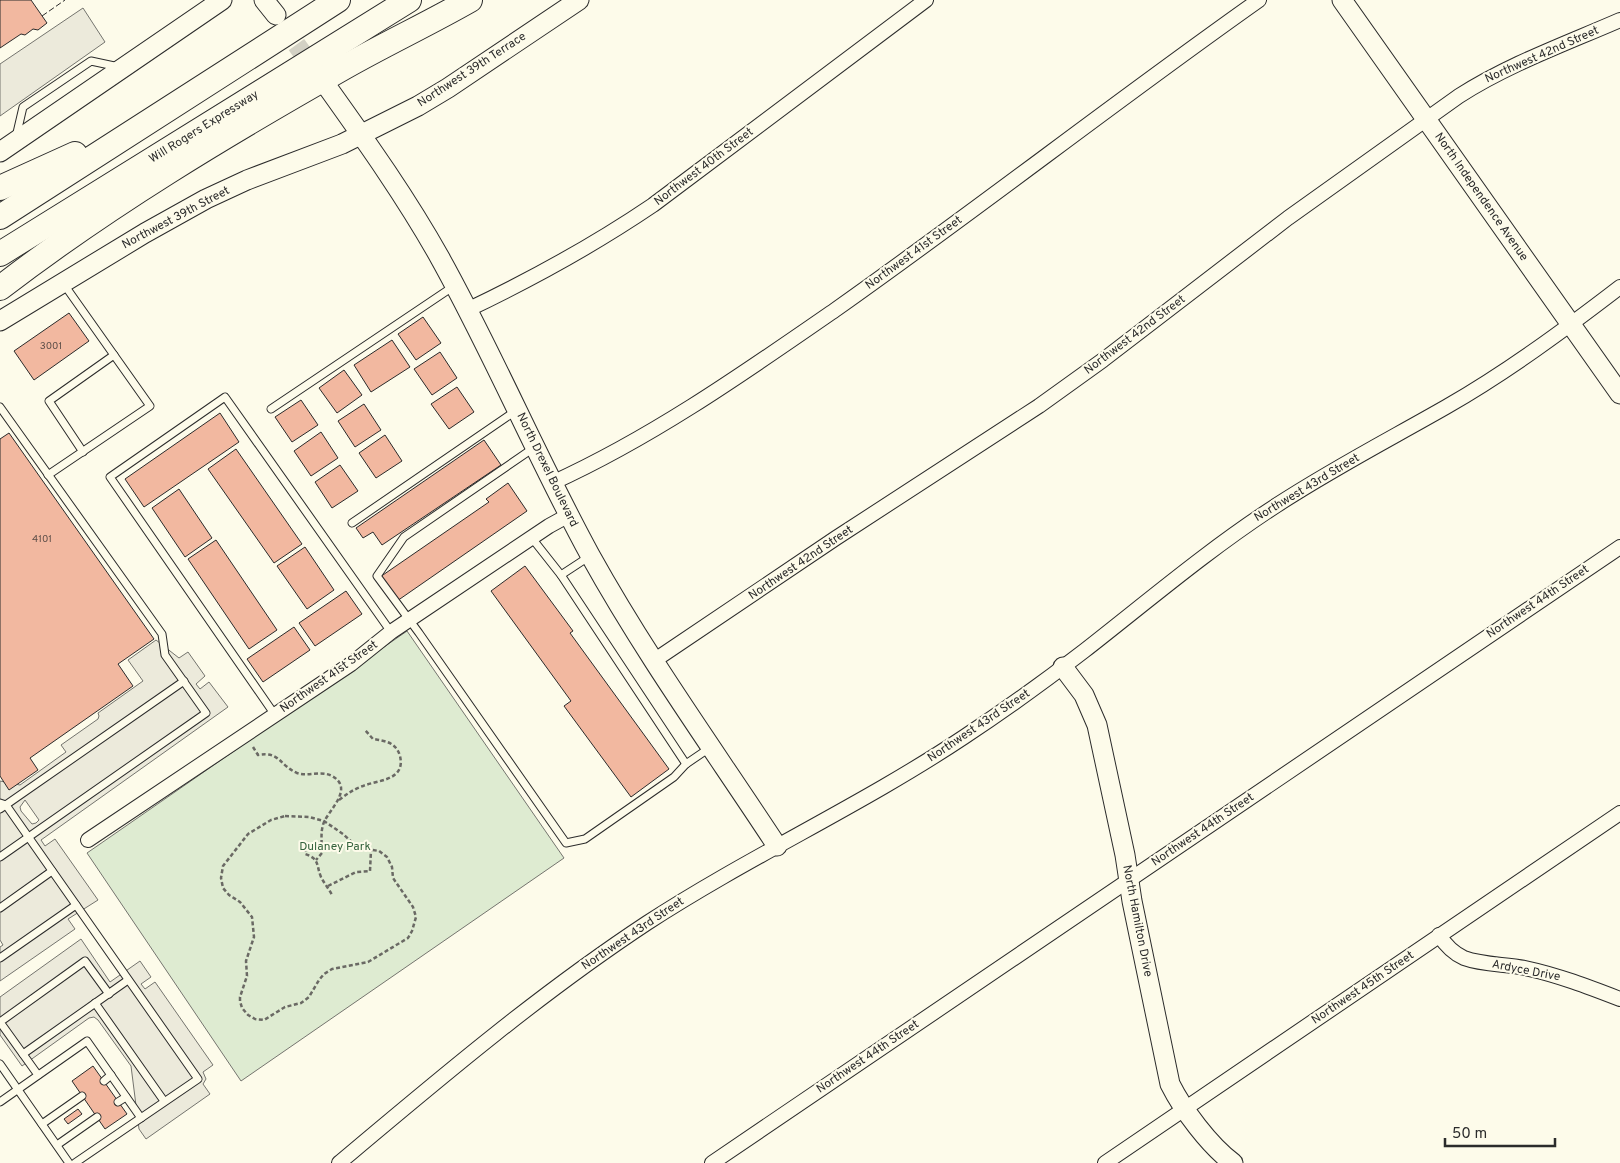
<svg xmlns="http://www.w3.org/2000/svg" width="1620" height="1163" viewBox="0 0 1620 1163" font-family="Overpass,sans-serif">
<rect width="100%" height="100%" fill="#fdfbea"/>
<!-- green -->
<polygon fill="#deebd1" stroke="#74746e" points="407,631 564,858 241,1081 87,853"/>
<!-- parking -->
<g fill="#eceadb" stroke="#74746e" fill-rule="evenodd">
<polygon points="83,8 105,42 0,116 0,64"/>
<path d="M156 640 179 658 188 652 205 676 196 684 200 689 209 682 228 707 41 840 45 846 55 839 98 900 68 919 75 929 0 981V947L3 945 0 940V781L20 785 66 752 61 745 98 719 99 716 98 713 143 681 128 660ZM25 800 39 820 36 823 32 824 21 811 20 807Z"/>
<polygon points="81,939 110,982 140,961 151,977 141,984 145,989 155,982 213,1065 203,1072 206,1079 203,1084 210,1094 146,1139 139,1129 131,1066 98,1020 94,1017 89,1018 22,1066 0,1035 0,997"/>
</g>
<!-- building -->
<g fill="#f2b8a0" stroke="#2b2b2b">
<polygon points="0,0 31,0 47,23 38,30 33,29 25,35 21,34 0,48"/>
<polygon points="69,313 89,341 34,380 14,351"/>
<polygon points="423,317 441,343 416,360 398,334"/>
<polygon points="392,340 410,367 371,392 354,365"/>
<polygon points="440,352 457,378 432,395 414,369"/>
<polygon points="344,370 362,395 337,413 319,388"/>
<polygon points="457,387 474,412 449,429 431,404"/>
<polygon points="301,400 318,425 292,442 275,417"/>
<polygon points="364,404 381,430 355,447 338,421"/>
<polygon points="220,413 239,442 144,507 125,479"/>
<polygon points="321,432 338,458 311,476 294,451"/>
<polygon points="9,433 154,639 118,664 133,686 30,758 38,770 9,790 0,776 0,439"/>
<polygon points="385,435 402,461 376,478 359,453"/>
<polygon points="484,440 501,465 382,545 373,532 363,538 356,528"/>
<polygon points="236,449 302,544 274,563 208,469"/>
<polygon points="340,465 358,491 332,508 315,482"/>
<polygon points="508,483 527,511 397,601 380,577 489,502 486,499"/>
<polygon points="179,489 212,538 185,557 152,508"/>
<polygon points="216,540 277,630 249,649 188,559"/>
<polygon points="305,547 334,590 307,609 277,566"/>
<polygon points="525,566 573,631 570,633 669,769 631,797 564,706 571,701 491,591"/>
<polygon points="346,591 362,614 315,646 299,623"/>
<polygon points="294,627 310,650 263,682 247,659"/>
<polygon points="93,1066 127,1114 105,1129 72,1081"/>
<polygon points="78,1109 82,1114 68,1124 64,1119"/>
</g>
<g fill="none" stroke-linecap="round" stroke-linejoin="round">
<!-- secondary-tunnel -->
<polyline stroke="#d3d1c4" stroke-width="19" stroke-dasharray="19 9" stroke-linecap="butt" points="280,22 317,73"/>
<!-- lane casing -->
<g stroke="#2b2b2b" stroke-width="9">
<g id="lane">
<polyline points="16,137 23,107 91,61 119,67"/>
<polyline points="0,407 162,634 165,655 206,713 0,857"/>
<polyline points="271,409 454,286"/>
<polyline points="535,447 404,537 377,576 419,633 566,843 585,839 674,777 686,764 711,747"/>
<polyline points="83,452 49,401 114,355"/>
<polyline points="48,475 150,406 63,283"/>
<polyline points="352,523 517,410"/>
<polyline points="531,537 561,575 686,764"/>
<polyline points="561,575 590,556"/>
<polyline points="275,715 110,477 225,397 391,632"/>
<polyline points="0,803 6,805 198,1079 75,1163"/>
<polyline points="0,809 184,681"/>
<polyline points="0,908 52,871"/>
<polyline points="0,958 76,905"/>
<polyline points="95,1003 164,1101"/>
<polyline points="23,1054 128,980"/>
<polyline points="0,1064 69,1163"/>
<polyline points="38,1075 0,1022 85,961 109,994"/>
<polyline points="104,1081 111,1075"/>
<polyline points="0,1102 87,1041 141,1118"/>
<polyline points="118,1102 126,1097"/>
<polyline points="42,1124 82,1096"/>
<polyline points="57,1145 97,1117"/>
</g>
</g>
<!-- street casing -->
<g stroke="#2b2b2b" stroke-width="16">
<g id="street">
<path d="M467 310C532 279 594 245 653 205L926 0"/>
<path d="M552 483C653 437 744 373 835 310 978 209 1116 101 1259 0"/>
<path d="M655 660 836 538 1039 406 1103 360 1288 218 1459 96C1509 64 1565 44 1620 20"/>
<polyline points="88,840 351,664 391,632 549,526 569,515"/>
<path d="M1439 935C1446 946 1453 953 1464 958 1483 965 1505 964 1525 968 1558 975 1589 987 1620 999"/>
<path d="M339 1163C439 1079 538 995 647 923 750 856 862 805 964 737 1005 710 1045 681 1084 651 1148 601 1209 549 1277 505 1332 469 1390 439 1446 407 1507 372 1564 330 1620 287"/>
<polyline points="712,1163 1620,547"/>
<polyline points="1105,1163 1620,813"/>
</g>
</g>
<!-- secondary casing -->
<g stroke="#2b2b2b" stroke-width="21">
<g id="secondary">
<polyline points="264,0 276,15"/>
<polyline points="1342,0 1620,394"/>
<path d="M328 88C368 144 407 199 440 258 494 355 537 458 590 555 646 656 714 750 777 846"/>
<polyline points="0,152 222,0"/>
<polyline points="0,321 145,233 206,199 247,180 342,144 418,106 448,88 579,0"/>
<path d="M1063 667 1084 695 1097 725 1125 855 1132 901 1170 1084C1183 1110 1209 1145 1233 1163"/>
</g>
</g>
<!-- highway casing -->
<g stroke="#2b2b2b" stroke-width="26">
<g id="highway">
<polyline points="0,188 75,154"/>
<polyline points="0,217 338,0"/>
<polyline points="0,254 409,0"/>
<path d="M0 288C108 205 225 135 343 68 385 44 428 24 470 0"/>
</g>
</g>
<!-- path -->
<g stroke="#6a6964" stroke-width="2.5" stroke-dasharray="4 2.5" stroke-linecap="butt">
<path d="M253 747 258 755C280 751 279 765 297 773 308 777 321 770 332 776 354 788 330 809 324 822 320 832 322 842 322 853L316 860"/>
<path d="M339 800C347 794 354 789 363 786 377 780 406 781 400 756 396 742 385 741 373 739L365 730"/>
<polygon points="285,816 309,817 324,821 343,834 355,845 361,848 379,851 387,857 392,867 393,878 413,907 416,917 412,931 408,938 368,962 332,969 324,974 319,980 309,997 301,1003 285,1007 264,1020 255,1019 248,1015 242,1008 240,1001 240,997 247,976 246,961 254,937 252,917 240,902 229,895 223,888 221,878 223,866 248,834 271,820"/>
<path d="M305 848V854C320 859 316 865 321 877 324 883 329 889 332 895"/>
<polyline points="328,886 356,872 370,871 371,850"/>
</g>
<!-- lane -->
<use href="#lane" stroke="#fdfbea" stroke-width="7"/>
<!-- street -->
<use href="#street" stroke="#fdfbea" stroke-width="14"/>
<!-- secondary -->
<use href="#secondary" stroke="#fdfbea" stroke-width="19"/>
<!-- highway -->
<use href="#highway" stroke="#fdfbea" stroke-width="24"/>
<!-- fence -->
<polyline stroke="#2b2b2b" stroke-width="1" stroke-dasharray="6 2.5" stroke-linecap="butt" points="42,16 65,0"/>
</g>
<g text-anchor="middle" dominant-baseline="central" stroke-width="4" stroke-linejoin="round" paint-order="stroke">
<!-- number labels -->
<g font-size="10" fill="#5d4e48">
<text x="51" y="346">3001</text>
<text x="42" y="539">4101</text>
</g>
<!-- street labels -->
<g font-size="12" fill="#2b2b2b" stroke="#fdfbea">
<text transform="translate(1542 55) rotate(-24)">Northwest 42nd Street</text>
<text transform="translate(472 70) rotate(-33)">Northwest 39th Terrace</text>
<text transform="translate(204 127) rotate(-32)">Will Rogers Expressway</text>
<text transform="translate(704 167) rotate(-37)">Northwest 40th Street</text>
<text transform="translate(1481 197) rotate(55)">North Independence Avenue</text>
<text transform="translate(176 218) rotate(-28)">Northwest 39th Street</text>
<text transform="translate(914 253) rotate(-36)">Northwest 41st Street</text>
<text transform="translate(1135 335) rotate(-37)">Northwest 42nd Street</text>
<text transform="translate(547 470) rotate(64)">North Drexel Boulevard</text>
<text transform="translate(1307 488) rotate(-31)">Northwest 43rd Street</text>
<text transform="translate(801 563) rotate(-34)">Northwest 42nd Street</text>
<text transform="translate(1538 602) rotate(-34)">Northwest 44th Street</text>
<text transform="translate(329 677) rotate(-35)">Northwest 41st Street</text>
<text transform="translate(979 726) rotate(-34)">Northwest 43rd Street</text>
<text transform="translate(1203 830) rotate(-34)">Northwest 44th Street</text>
<text transform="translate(1137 921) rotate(79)">North Hamilton Drive</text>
<text transform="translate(633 934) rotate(-34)">Northwest 43rd Street</text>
<text transform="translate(1526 971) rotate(11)">Ardyce Drive</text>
<text transform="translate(1363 988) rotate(-34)">Northwest 45th Street</text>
<text transform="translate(868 1057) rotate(-34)">Northwest 44th Street</text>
</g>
<!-- park labels -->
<g font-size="12" fill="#34623c" stroke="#fdfbea">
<text x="335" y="847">Dulaney Park</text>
</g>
</g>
<!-- scale -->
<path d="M1445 1138v8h110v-8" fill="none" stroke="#2b2b2b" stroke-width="2.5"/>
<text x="1452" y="1138" font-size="15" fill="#2b2b2b" stroke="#fdfbea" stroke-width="4" paint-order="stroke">50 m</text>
</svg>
